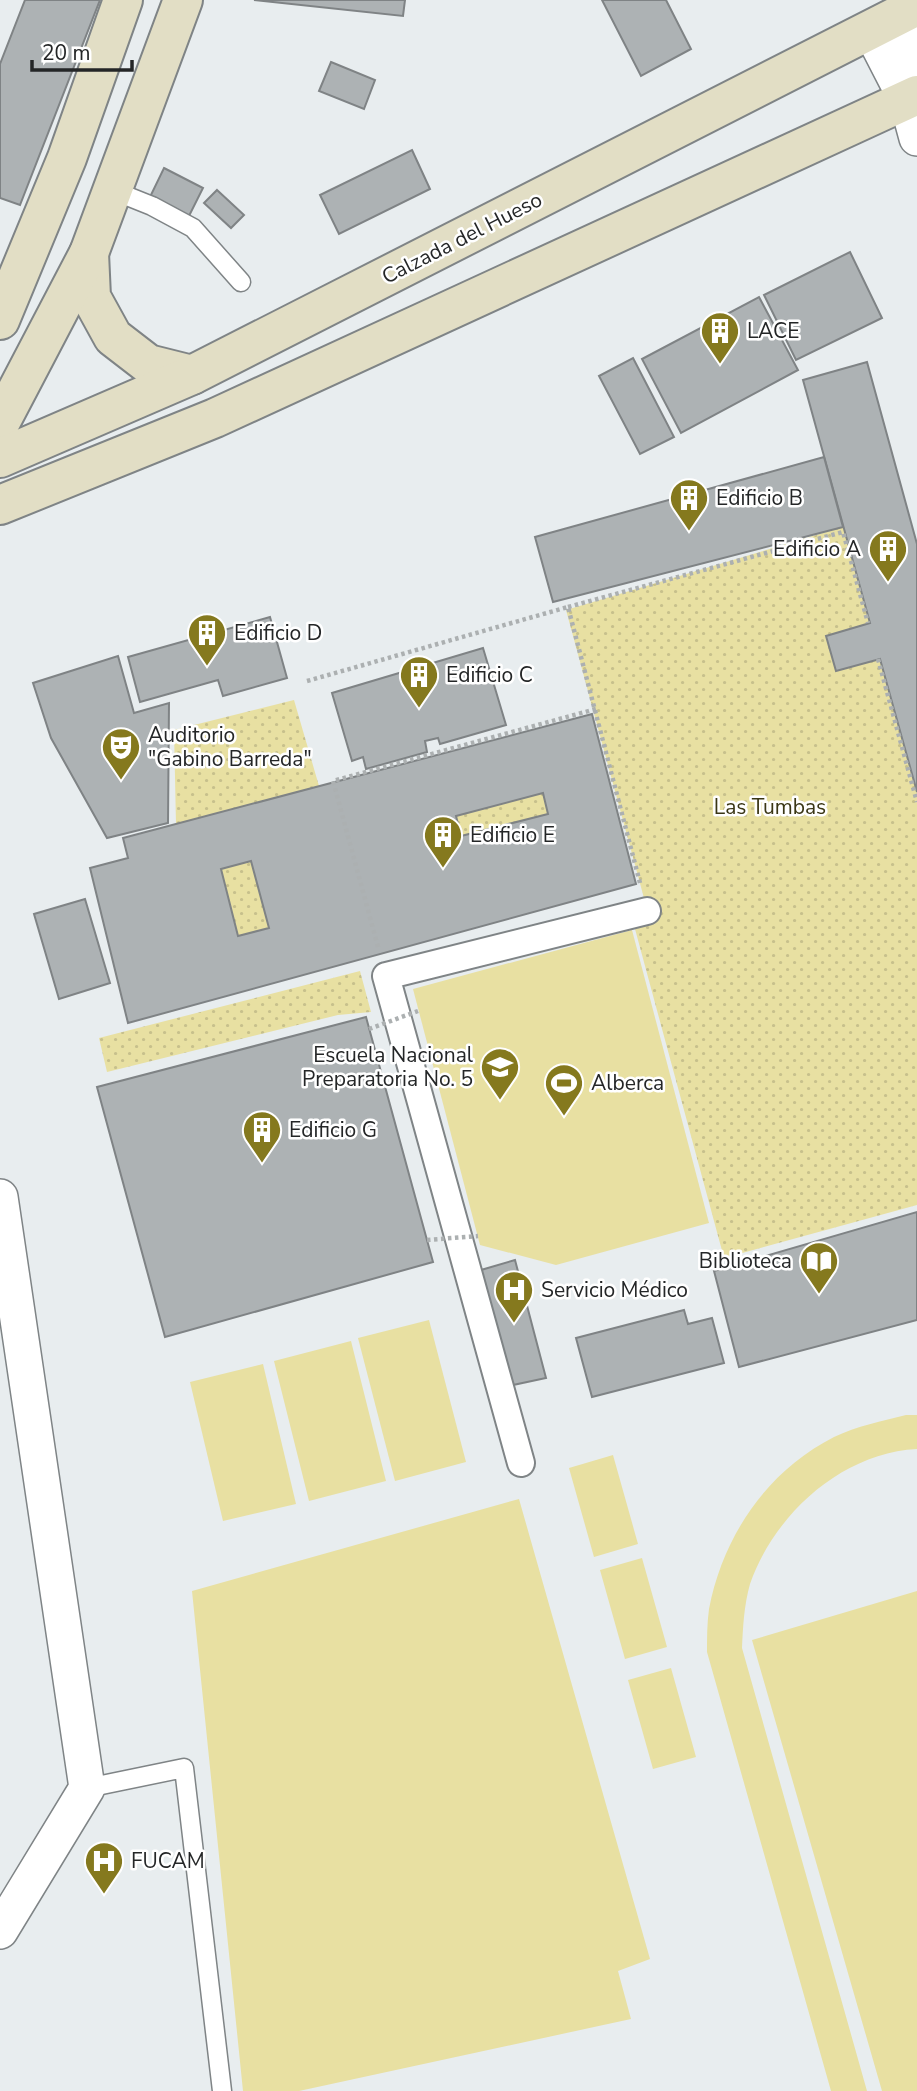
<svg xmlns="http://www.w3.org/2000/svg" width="917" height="2091" viewBox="0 0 917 2091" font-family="'Nunito Sans',sans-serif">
<defs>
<pattern id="green-dots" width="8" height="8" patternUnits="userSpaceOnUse" patternTransform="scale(1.75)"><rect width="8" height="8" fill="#e8e0a2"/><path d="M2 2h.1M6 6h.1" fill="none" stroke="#c7c08c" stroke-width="1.8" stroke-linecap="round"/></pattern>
</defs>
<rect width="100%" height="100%" fill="#e8edef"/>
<!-- green -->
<g fill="url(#green-dots)">
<polygon points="843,527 870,623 826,636 836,670 880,659 917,792 917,1205 724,1258 635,929 651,924 566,610"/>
<polygon points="294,700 319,786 176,824 174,730"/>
<polygon points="543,793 548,814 461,836 456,816"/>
<polygon points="251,861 269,928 238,936 221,869"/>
<polygon points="360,971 371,1012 338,1015 107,1072 99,1038"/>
</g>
<!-- pitch -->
<g fill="#e8e0a2">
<polygon points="632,930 709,1223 556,1265 480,1245 413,989"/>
<polygon points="429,1320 466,1462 395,1481 358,1338"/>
<polygon points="351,1341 386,1481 309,1501 274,1361"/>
<polygon points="263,1364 296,1504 223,1521 190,1382"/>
<path d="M906 1415H917V1449C841 1453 774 1515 750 1584 744 1605 743 1627 742 1648L867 2091H831L707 1652C707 1638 707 1623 709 1609 723 1536 767 1471 834 1437 857 1426 882 1421 906 1415Z"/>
<polygon points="613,1455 638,1544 594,1557 569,1468"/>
<polygon points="519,1499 650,1959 618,1971 631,2019 299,2091 243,2091 192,1591"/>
<polygon points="642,1558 667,1647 625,1659 600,1570"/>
<polygon points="917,1591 917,2091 882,2091 752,1640"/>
<polygon points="671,1668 696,1757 653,1769 628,1680"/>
</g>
<!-- building -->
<g fill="#adb2b4" stroke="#7f8385" stroke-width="2" fill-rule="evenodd">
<polygon points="25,0 100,0 20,205 0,198 0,64"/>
<polygon points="254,0 405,0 403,16"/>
<polygon points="602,0 666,0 691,49 641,76"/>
<polygon points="331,62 375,80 364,109 319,91"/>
<polygon points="412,150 430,189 339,234 320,195"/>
<polygon points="164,168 203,188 188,218 149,199"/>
<polygon points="217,190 244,215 231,228 204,203"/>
<polygon points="850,252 882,318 796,360 764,295"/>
<polygon points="759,297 798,370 681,433 642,359"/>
<polygon points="633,358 674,437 640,454 599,376"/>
<polygon points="867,362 917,544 917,792 880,659 836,671 826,636 870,623 803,380"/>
<polygon points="824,457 843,527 553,602 535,537"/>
<polygon points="270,617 287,678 223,696 218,680 140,702 128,657"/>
<polygon points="483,648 506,725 440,744 438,738 425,741 427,752 366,769 363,757 352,761 332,693"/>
<polygon points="118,656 134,713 169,703 168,823 107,838 51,738 33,683"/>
<path d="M592 714 636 884 128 1023 90 868 128 858 123 838ZM543 793 548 814 461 836 456 816ZM251 861 269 928 238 936 221 869Z"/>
<polygon points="85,899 110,983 59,999 34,914"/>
<polygon points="366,1017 433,1262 165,1337 97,1087"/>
<polygon points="917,1212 917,1320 739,1367 714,1271"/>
<polygon points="515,1260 546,1378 513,1385 481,1270"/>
<polygon points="684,1310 688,1324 712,1318 724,1363 592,1397 576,1338"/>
</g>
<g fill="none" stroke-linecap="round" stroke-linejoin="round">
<!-- service casing -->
<g stroke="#7f8486" stroke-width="21">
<g id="service">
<polyline points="112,190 152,206 193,228 241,282"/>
<polyline points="87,1788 184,1768 222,2091"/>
</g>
</g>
<!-- pedestrian casing -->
<g stroke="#7f8486" stroke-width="30">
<polyline id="pedestrian" points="521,1463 386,976 647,911"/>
</g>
<!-- minor casing -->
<g stroke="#7f8486" stroke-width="38">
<g id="minor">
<polyline points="895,18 917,63"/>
<polyline points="871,31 907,101 917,138"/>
<polyline points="0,1197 87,1788 0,1931"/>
</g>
</g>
<!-- secondary casing -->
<g stroke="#7f8486" stroke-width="42">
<g id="secondary">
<polyline points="89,253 91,297 113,337 148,364 192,375"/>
<polyline points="0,320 67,158 123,0"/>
<polyline points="0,423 89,253 183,0"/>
<polyline points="0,458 192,375 917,6"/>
<polyline points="0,505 215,418 917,95"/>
</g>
</g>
<!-- path -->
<g stroke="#acb0b1" stroke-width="4.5" stroke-dasharray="3.5 3.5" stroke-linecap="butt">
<polyline points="568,607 843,532 868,623"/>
<polyline points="878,659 917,802"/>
<polyline points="307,681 568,607 640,883"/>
<polyline points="378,947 333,781 596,709"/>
</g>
<!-- service -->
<use href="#service" stroke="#fff" stroke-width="18"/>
<!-- pedestrian -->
<use href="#pedestrian" stroke="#fff" stroke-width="26"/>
<!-- minor -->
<use href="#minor" stroke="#fff" stroke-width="35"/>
<!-- secondary -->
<use href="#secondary" stroke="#e2dec5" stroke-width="38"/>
<!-- path-bridge -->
<g stroke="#acb0b1" stroke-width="4.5" stroke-dasharray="3.5 3.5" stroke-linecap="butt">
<polyline points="369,1029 418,1011"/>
<polyline points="427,1240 478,1236"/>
</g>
</g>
<!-- icons -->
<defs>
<g id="building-pin" transform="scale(2.0125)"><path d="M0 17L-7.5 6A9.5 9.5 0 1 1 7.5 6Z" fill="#85791e" stroke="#fff"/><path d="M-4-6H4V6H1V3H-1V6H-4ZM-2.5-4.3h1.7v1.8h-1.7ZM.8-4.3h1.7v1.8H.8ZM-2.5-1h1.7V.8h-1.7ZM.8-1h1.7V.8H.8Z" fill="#fff"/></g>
<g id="theatre-pin" transform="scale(2.0125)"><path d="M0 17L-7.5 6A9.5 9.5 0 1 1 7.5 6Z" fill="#85791e" stroke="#fff"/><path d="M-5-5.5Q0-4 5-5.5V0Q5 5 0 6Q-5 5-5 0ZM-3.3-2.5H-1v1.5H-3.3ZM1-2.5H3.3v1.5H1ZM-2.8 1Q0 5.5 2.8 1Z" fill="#fff"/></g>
<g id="school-pin" transform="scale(2.0125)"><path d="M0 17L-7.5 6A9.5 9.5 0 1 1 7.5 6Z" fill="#85791e" stroke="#fff"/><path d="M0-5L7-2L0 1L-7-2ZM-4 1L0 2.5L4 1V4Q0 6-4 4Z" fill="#fff"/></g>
<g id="stadium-pin" transform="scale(2.0125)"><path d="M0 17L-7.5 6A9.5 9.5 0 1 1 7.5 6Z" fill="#85791e" stroke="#fff"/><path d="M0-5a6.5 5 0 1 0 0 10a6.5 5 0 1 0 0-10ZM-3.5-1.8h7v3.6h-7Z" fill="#fff"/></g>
<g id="library-pin" transform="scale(2.0125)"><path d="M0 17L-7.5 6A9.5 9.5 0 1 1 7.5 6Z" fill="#85791e" stroke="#fff"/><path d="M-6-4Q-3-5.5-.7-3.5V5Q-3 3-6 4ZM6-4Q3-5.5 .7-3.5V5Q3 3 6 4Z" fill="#fff"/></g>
<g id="hospital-pin" transform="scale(2.0125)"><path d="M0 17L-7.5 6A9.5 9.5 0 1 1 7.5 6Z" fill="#85791e" stroke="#fff"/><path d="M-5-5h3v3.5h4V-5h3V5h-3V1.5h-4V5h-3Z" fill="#fff"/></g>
</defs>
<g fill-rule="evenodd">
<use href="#building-pin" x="720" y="331"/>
<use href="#building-pin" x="689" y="498"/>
<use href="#building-pin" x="888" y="549"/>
<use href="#building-pin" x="207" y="633"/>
<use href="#building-pin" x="419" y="675"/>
<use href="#theatre-pin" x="121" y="747"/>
<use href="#building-pin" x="443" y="835"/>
<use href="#school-pin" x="500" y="1067"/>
<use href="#stadium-pin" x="564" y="1083"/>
<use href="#building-pin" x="262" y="1130"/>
<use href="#library-pin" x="819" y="1261"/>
<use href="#hospital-pin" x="514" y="1290"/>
<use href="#hospital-pin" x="104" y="1861"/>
</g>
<g text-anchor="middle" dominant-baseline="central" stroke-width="5" stroke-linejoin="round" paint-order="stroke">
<!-- street labels -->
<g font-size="21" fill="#242627" stroke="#fff">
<text transform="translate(462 238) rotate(-27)">Calzada del Hueso</text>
</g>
<!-- poi labels -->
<g font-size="21" fill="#242627" stroke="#fff" text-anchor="start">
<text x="747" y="331">LACE</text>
<text x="716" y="498">Edificio B</text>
<text x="861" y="549" text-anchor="end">Edificio A</text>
<text x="234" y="633">Edificio D</text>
<text x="446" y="675">Edificio C</text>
<text x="148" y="735">Auditorio<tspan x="148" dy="24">"Gabino Barreda"</tspan></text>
<text x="470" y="835">Edificio E</text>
<text x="473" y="1055" text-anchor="end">Escuela Nacional<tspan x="473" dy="24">Preparatoria No. 5</tspan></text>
<text x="591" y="1083">Alberca</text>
<text x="289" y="1130">Edificio G</text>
<text x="792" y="1261" text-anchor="end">Biblioteca</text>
<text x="541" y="1290">Servicio Médico</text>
<text x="131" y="1861">FUCAM</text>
</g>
<!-- park labels -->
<g font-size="21" fill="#3a3615" stroke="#fff">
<text x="770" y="807">Las Tumbas</text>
</g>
</g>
<!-- scale -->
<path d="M32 60v10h100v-10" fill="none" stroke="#242627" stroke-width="3.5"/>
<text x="42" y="60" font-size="21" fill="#242627" stroke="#ffffff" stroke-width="5" paint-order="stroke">20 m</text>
</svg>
